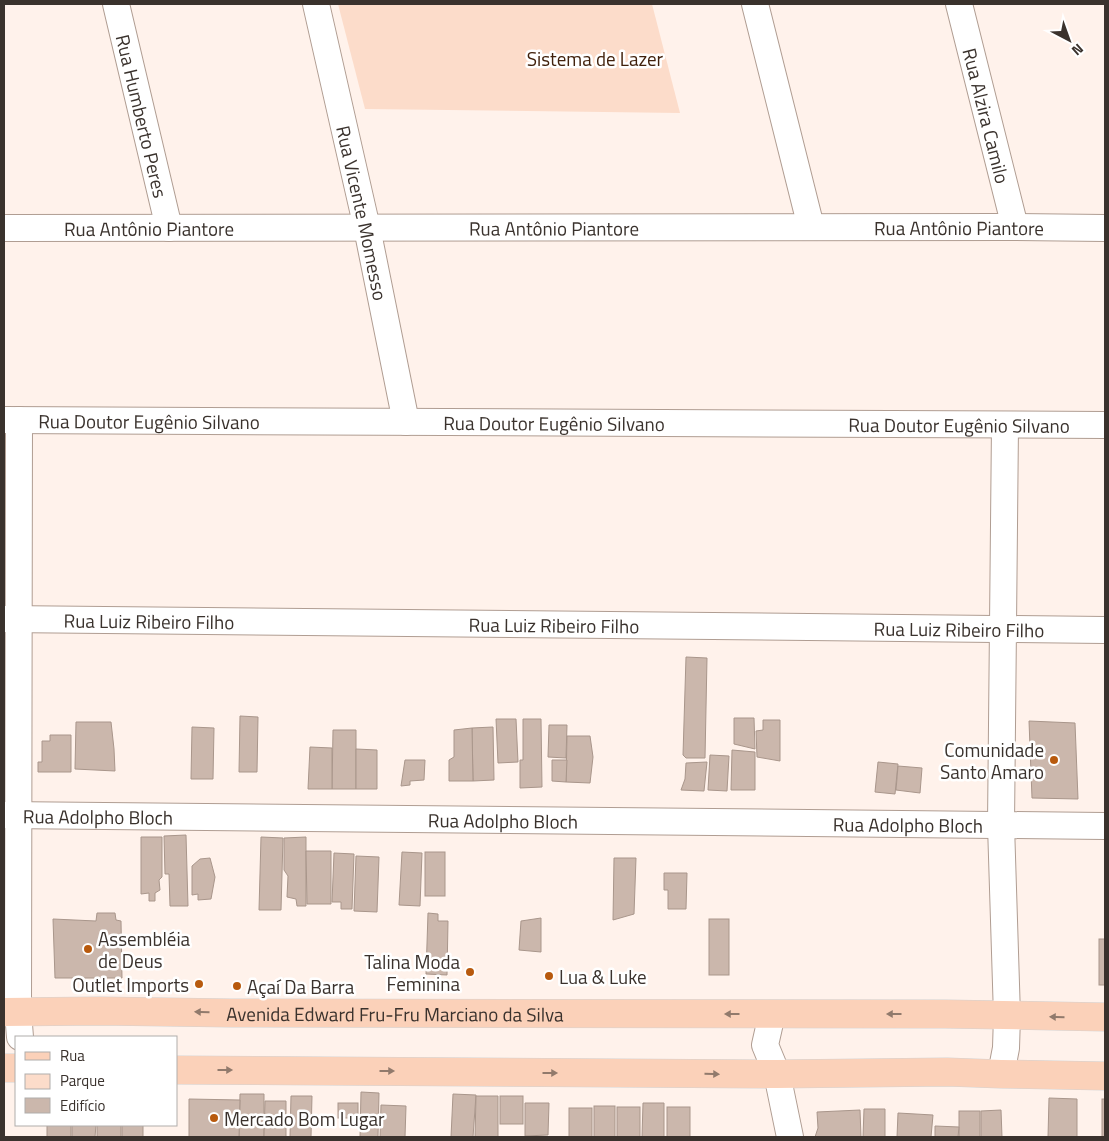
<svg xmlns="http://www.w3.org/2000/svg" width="1109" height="1141" viewBox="0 0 1109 1141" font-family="'Titillium Web',sans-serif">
<rect width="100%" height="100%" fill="#fff2eb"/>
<!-- green -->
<polygon fill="#fcdcca" points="338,4 652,4 680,113 365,109"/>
<!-- building -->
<g fill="#cbb7ac" stroke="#a9968b">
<polygon points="686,657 707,658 705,758 686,758 683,755"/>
<polygon points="240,716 258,717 257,772 239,772"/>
<polygon points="734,718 754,718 755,749 734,744"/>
<polygon points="496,719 516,719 518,762 498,763"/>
<polygon points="523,719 541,719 542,787 520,788 520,760 523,760"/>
<polygon points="763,720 780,720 780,761 757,757 756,731 763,730"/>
<polygon points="1029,721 1075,723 1078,799 1032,798"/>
<polygon points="76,722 111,722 114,749 115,771 75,769"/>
<polygon points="549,725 567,725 566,758 548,757"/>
<polygon points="192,727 214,728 213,779 191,779"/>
<polygon points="493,727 494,780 473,781 472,728"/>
<polygon points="472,728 473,781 449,781 449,760 454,757 454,730"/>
<polygon points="333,730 356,730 356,789 332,789"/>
<polygon points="50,735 71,735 71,772 38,772 38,762 42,762 42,741 50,741"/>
<polygon points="567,736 590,736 593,757 590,783 566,782"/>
<polygon points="310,747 332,748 332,789 308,789"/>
<polygon points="356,749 377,750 377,789 356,789"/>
<polygon points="732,750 755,752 755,790 731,790"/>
<polygon points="710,755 729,756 727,791 708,790"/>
<polygon points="405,760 425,760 424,780 410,781 410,785 401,786"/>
<polygon points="552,760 567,760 566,782 552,781"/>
<polygon points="707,762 704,791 681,790 685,779 686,763"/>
<polygon points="878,762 898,764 895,794 875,792"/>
<polygon points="898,766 922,768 920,793 896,790"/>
<polygon points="186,835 188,906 170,906 169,874 165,874 164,836"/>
<polygon points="141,837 162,837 162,877 159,880 160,890 155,893 155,901 149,901 149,893 141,894"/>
<polygon points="261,837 283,838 281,910 259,910"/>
<polygon points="306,837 306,906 297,906 296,899 287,897 288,876 284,870 284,838"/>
<polygon points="306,851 331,851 331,904 307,904"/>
<polygon points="402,852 422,853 420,906 399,905"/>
<rect x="425" y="852" width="20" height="44"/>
<polygon points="334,853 354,854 352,909 341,909 341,902 332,902"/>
<polygon points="356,856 379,857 377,912 354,911"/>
<polygon points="210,858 215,877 211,899 198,900 198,894 192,895 192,866 200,859"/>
<polygon points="614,858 636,858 634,914 613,920"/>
<polygon points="664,873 687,873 686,909 668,909 668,890 664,890"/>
<polygon points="97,913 115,913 116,920 121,921 122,978 55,978 53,919 96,921"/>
<polygon points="428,913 438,914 438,921 448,921 447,975 426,974"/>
<polygon points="541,918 541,952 519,950 521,921"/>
<rect x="709" y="919" width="20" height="56"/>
<rect x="1099" y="939" width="6" height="46"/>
<polygon points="361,1092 379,1093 378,1137 360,1137"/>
<polygon points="240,1094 264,1094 264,1137 239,1137"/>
<polygon points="453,1094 476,1095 473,1137 451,1137"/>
<polygon points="291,1096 312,1096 311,1137 290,1137"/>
<polygon points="476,1096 498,1096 498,1137 475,1137"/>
<rect x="500" y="1096" width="23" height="28"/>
<polygon points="1049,1098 1077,1099 1077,1137 1048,1137"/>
<polygon points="189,1099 240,1100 239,1137 189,1137"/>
<rect x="1102" y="1099" width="3" height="38"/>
<polygon points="265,1101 286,1101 286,1137 264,1137"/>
<rect x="338" y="1103" width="20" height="15"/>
<polygon points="525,1103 549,1103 548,1135 525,1136"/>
<polygon points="643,1103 664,1103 664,1137 642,1137"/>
<polygon points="381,1105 406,1106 405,1137 380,1137"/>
<rect x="594" y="1106" width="21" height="31"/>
<rect x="617" y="1107" width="23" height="30"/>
<rect x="667" y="1107" width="23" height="30"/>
<rect x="569" y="1108" width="23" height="29"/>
<polygon points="864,1109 885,1109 885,1137 863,1137"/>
<polygon points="860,1110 861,1137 815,1137 818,1128 817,1112"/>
<polygon points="1001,1110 1002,1137 981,1137 981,1111"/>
<rect x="959" y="1111" width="21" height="26"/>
<polygon points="898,1113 933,1115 931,1137 897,1137"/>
<rect x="47" y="1125" width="24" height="12"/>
<polygon points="72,1125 96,1125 95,1137 72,1137"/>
<rect x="97" y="1125" width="24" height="12"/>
<rect x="122" y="1125" width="21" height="12"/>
<polygon points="935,1126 959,1127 958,1137 935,1137"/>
</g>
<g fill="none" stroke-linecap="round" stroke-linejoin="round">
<!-- minor casing -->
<g stroke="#b09d92" stroke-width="28">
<g id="minor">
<path id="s1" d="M116 4 169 228"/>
<path id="s2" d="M316 4 367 228 406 422"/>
<polyline points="755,4 811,227"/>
<path id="s3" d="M959 4 1015 227"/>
<path id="s4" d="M4 228 1015 227 1105 228"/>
<path id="s5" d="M4 420 1105 425"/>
<polyline points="19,420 18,1012 20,1037"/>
<path id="s6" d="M4 619 1105 630"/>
<path id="s7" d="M4 815 1105 826"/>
<polyline points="772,1014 765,1045 777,1074 790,1137"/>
<polyline points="1001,1074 1006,1048 1007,1016 1001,825 1005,425"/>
</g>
</g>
<!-- major casing -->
<g stroke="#d4d2d1" stroke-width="29">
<g id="major">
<path id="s8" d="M4 1012 100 1011 231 1013 945 1014 1105 1017"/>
<polyline points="4,1068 16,1068"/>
<polyline points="176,1070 777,1074 947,1072 1001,1074 1105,1076"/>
</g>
</g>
<!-- minor -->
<use href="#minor" stroke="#fff" stroke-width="26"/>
<!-- major -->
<use href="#major" stroke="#fbd1b9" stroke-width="28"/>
</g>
<!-- one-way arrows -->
<defs><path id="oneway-solid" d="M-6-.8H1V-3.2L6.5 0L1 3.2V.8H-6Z" transform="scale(1.25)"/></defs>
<g fill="#917a6c">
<use href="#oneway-solid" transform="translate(202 1012) rotate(-179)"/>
<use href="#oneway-solid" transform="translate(732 1014) rotate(-180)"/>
<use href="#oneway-solid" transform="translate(894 1014) rotate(-180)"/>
<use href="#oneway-solid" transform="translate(1057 1017) rotate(-179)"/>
<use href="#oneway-solid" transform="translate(225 1070)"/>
<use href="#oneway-solid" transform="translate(387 1071)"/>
<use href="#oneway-solid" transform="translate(550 1073)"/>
<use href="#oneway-solid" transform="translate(712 1074) rotate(1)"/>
</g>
<!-- markers -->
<g fill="#b85a0e" stroke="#fff" stroke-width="2">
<circle cx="1054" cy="760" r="5"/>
<circle cx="88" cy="949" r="5"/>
<circle cx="470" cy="972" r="5"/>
<circle cx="549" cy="976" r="5"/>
<circle cx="199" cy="984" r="5"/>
<circle cx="237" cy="986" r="5"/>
<circle cx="214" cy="1118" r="5"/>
</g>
<g text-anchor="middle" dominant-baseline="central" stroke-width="5" stroke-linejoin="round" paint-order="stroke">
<!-- park labels -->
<g font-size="19" fill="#41210c" stroke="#fff">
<text x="595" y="58">Sistema de Lazer</text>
</g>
<!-- street labels -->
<g font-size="19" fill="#3a322d" stroke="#fff">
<text stroke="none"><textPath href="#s3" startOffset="115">Rua Alzira Camilo</textPath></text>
<text stroke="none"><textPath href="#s1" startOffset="115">Rua Humberto Peres</textPath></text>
<text stroke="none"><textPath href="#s2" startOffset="214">Rua Vicente Momesso</textPath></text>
<text stroke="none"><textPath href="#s4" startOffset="550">Rua Antônio Piantore</textPath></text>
<text stroke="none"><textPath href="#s4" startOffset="955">Rua Antônio Piantore</textPath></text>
<text stroke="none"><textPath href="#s4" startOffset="145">Rua Antônio Piantore</textPath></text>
<text stroke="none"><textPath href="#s5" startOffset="145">Rua Doutor Eugênio Silvano</textPath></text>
<text stroke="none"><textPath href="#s5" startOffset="550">Rua Doutor Eugênio Silvano</textPath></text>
<text stroke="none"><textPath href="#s5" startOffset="955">Rua Doutor Eugênio Silvano</textPath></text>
<text stroke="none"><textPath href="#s6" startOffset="145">Rua Luiz Ribeiro Filho</textPath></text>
<text stroke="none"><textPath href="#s6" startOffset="550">Rua Luiz Ribeiro Filho</textPath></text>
<text stroke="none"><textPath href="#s6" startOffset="955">Rua Luiz Ribeiro Filho</textPath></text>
<text stroke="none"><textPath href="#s7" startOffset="94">Rua Adolpho Bloch</textPath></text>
<text stroke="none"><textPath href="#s7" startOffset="499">Rua Adolpho Bloch</textPath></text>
<text stroke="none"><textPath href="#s7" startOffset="904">Rua Adolpho Bloch</textPath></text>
<text stroke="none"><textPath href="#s8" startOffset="391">Avenida Edward Fru-Fru Marciano da Silva</textPath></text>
</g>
<!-- poi labels -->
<g font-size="19" fill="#3a322d" stroke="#fff" text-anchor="start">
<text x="1044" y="749" text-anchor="end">Comunidade<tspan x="1044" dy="22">Santo Amaro</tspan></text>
<text x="98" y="938">Assembléia<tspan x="98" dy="22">de Deus</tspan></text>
<text x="460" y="961" text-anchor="end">Talina Moda<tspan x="460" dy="22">Feminina</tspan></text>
<text x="559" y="976">Lua &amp; Luke</text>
<text x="189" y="984" text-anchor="end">Outlet Imports</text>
<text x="247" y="986">Açaí Da Barra</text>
<text x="224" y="1118">Mercado Bom Lugar</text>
</g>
</g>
<!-- border -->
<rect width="1109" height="1141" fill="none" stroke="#3a322d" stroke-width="10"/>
<!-- legend -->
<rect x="15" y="1036" width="162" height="90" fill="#ffffff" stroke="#b0adab"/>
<rect x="25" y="1052" width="25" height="8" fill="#fbd1b9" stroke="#b0adab"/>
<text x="60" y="1061" font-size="15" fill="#3a322d">Rua</text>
<rect x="25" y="1074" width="25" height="15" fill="#fcdcca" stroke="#b0adab"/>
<text x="60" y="1086" font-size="15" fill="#3a322d">Parque</text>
<rect x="25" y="1098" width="25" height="15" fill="#cbb7ac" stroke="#b0adab"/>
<text x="60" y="1111" font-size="15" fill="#3a322d">Edifício</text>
<!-- north arrow -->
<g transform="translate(1069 40) rotate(139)" stroke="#ffffff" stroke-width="4" paint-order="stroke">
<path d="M0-4L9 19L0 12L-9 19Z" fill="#3a322d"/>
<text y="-8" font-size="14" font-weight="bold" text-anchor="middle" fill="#3a322d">N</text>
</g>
</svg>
